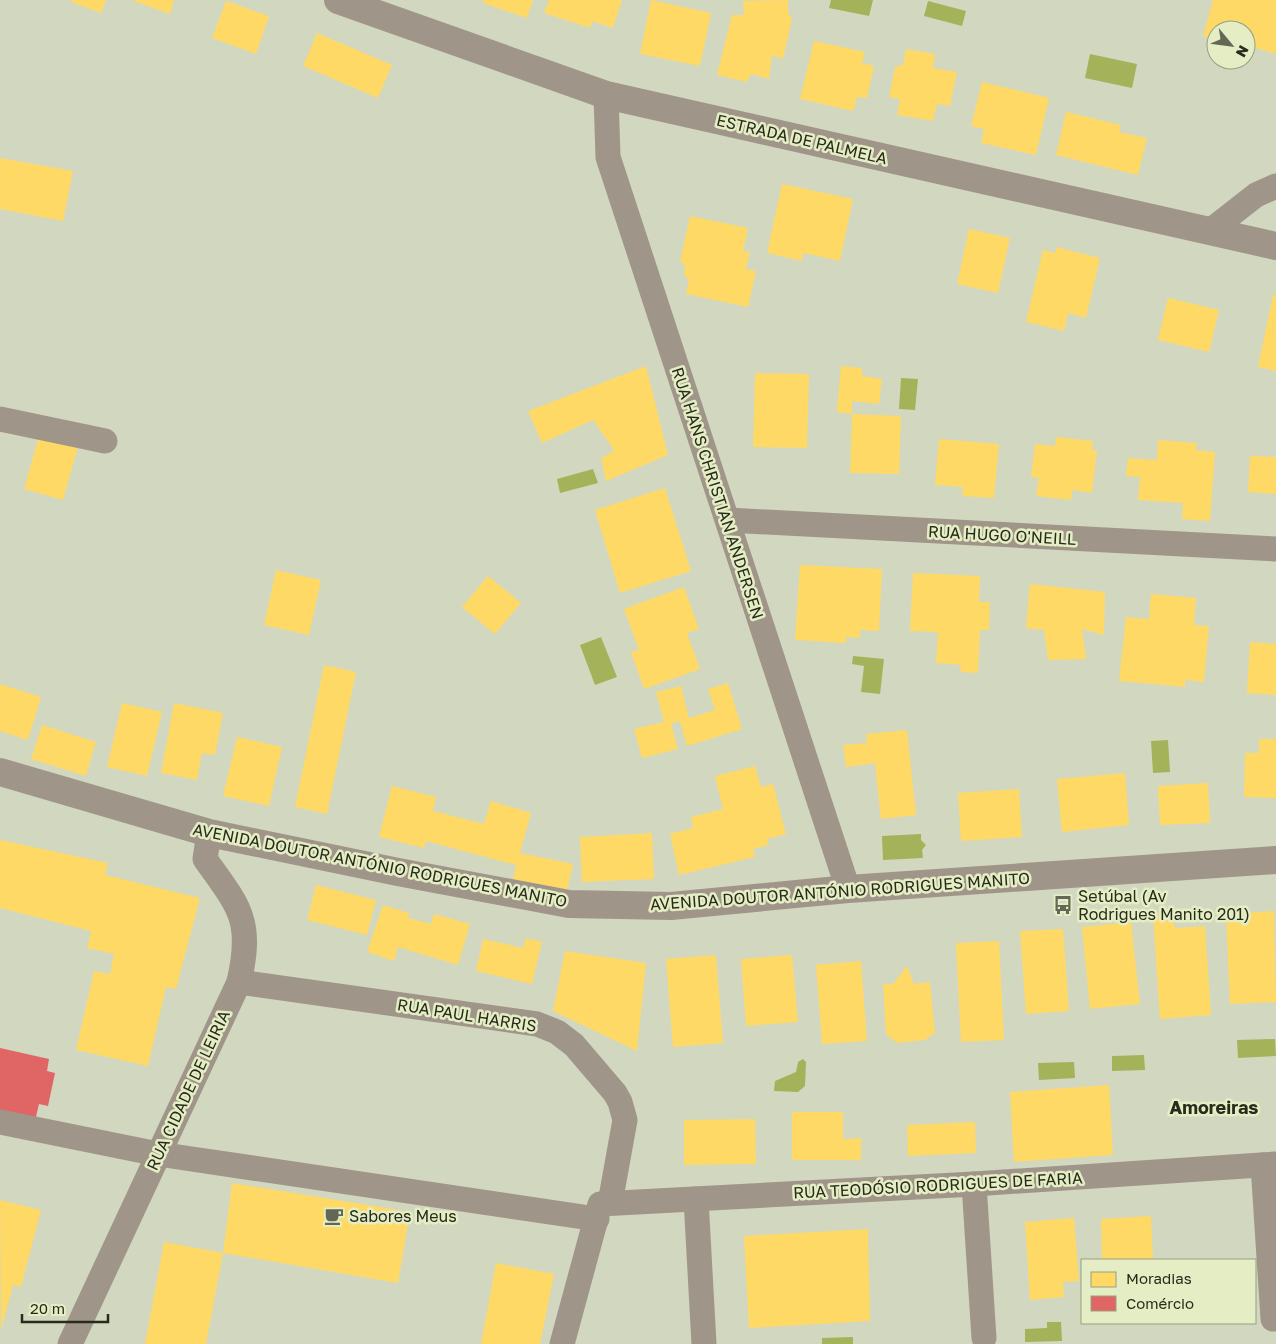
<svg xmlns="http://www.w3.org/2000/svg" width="1276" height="1344" viewBox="0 0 1276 1344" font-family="'Golos Text',sans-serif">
<rect width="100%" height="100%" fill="#d2d7c0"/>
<!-- water -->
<g fill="#a4b25a">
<polygon points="831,0 873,0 869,16 829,8"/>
<polygon points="928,1 966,11 962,26 924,16"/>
<polygon points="1090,54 1137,64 1132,88 1085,78"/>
<polygon points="901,378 918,379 915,410 899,409"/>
<polygon points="593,469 598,483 560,493 557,479"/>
<polygon points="601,637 617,677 595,685 580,645"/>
<polygon points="853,656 884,659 880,694 861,692 864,666 852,664"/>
<polygon points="1168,740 1170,772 1153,773 1151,741"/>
<polygon points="921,834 921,840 926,845 922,850 923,858 883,860 882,836"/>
<polygon points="1275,1039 1276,1056 1238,1058 1237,1040"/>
<polygon points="1144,1055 1145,1070 1112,1071 1112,1056"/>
<polygon points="803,1059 806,1062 805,1086 798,1092 774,1091 775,1081 796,1072 798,1062"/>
<polygon points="1074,1062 1075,1078 1039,1080 1038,1063"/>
<polygon points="1047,1322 1061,1322 1062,1341 1025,1342 1025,1329 1047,1328"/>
<polygon points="853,1337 853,1344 822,1344 822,1338"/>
</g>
<!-- homes -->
<g fill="#ffd966">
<polygon points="72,0 106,0 101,13 71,2"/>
<polygon points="131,0 174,0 170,14"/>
<polygon points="484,0 533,0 527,18 483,3"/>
<polygon points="549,0 622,0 613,28 592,21 590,28 544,13"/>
<polygon points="651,0 711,13 700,66 640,54"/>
<polygon points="788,0 788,12 792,19 783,59 772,55 769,79 751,74 747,82 717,75 732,15 744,15 743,1"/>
<polygon points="1213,0 1276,0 1276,54 1249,46 1246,54 1246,30 1216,30 1216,40 1203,36"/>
<polygon points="226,1 269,16 256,54 212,38"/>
<polygon points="317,33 392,65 378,98 303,66"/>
<polygon points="814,41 865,52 862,63 874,66 867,98 857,97 853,111 800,99"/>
<polygon points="906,49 935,54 933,68 957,72 950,106 937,104 933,121 897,115 900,99 889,97 895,67 903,65"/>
<polygon points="982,82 1049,98 1036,155 981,143 984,129 971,126"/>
<polygon points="1066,112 1121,125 1119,132 1147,138 1138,175 1056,155"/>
<polygon points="0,158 73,171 63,221 0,209"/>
<polygon points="782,184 853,199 840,261 803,253 802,261 767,253"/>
<polygon points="690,216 748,228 743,251 750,252 746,269 756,271 748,307 686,294 689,280 684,275 685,265 680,261"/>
<polygon points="969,229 1010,238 998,293 957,284"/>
<polygon points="1056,247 1100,258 1086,318 1068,313 1064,331 1026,322 1043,250 1056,253"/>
<polygon points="1273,295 1276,295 1276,371 1258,367"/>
<polygon points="1168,298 1219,310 1209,352 1158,340"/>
<polygon points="646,366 668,455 606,481 601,459 614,450 593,420 542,443 528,411"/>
<polygon points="841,366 862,368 862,376 882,379 879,404 852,401 852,414 837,412"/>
<polygon points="755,373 809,374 807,448 753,447"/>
<polygon points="852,414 901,416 899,474 850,473"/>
<polygon points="40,432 79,443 63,500 24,489"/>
<polygon points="1056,437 1093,441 1092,450 1097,450 1092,493 1072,490 1071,500 1036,496 1039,478 1031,477 1035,444 1055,446"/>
<polygon points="939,439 999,444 994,498 962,496 963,487 935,485"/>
<polygon points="1158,440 1197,443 1196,450 1215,452 1210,521 1182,519 1183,503 1138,500 1140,477 1126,476 1128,458 1157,460"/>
<polygon points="1250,456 1276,457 1276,494 1248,492"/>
<polygon points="665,488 691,571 620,593 595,510"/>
<polygon points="800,565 882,569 879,631 860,630 860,638 846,637 846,643 795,640"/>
<polygon points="276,570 321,580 309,635 264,625"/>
<polygon points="913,573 980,576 979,602 990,602 989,630 980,630 978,673 960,672 961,665 936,663 938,632 910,631"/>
<polygon points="488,576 521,603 495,634 462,607"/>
<polygon points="1030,584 1105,592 1104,635 1082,629 1086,659 1048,660 1044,630 1026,628"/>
<polygon points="684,587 699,629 687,633 700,669 644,689 631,652 639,650 624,609"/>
<polygon points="1151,594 1196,598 1194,625 1209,626 1204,682 1185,680 1185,687 1119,681 1126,617 1149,619"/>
<polygon points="1250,642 1276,644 1276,695 1247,693"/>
<polygon points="324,665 356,672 327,814 295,807"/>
<polygon points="728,683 742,729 687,746 680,721 671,724 678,749 642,758 634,729 664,722 656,692 681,686 689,718 715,710 708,689"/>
<polygon points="0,684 41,697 28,740 0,731"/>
<polygon points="122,703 162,712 147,776 107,767"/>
<polygon points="174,703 223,713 215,755 202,753 197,780 161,773"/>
<polygon points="42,725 96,742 86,776 31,759"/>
<polygon points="907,730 916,815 881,819 875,763 846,767 843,745 867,743 866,734"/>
<polygon points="237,737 282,747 269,806 223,796"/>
<polygon points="1259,739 1276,739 1276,798 1244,797 1245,753 1259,753"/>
<polygon points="755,766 761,787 773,784 786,834 767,839 769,845 753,849 755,857 679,875 670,834 693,828 691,817 723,809 715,776"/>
<polygon points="1125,773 1129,825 1062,832 1057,779"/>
<polygon points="1208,783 1210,823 1160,825 1158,786"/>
<polygon points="392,786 436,797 433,811 484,824 491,801 531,813 520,853 573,864 567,891 513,879 516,865 426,841 424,848 379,837"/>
<polygon points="1019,789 1022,837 961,841 958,793"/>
<polygon points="652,833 654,879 582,882 580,837"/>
<polygon points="0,840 108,863 105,875 200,898 176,989 166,987 148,1066 76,1050 94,971 110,974 114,954 87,948 91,931 0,908"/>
<polygon points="316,885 376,900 367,935 307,920"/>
<polygon points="383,905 409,913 408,918 431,924 434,914 470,924 458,965 398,947 394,961 367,952"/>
<polygon points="1274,911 1276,1002 1230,1004 1226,914"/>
<polygon points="1173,913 1175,928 1205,926 1211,1015 1160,1019 1153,915"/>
<polygon points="1131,922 1140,1004 1090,1009 1082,927"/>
<polygon points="1063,929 1069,1011 1026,1014 1020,931"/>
<polygon points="526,938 542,942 532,984 476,971 483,939 523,948"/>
<polygon points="999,941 1004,1040 961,1042 956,943"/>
<polygon points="565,951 646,963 637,1051 553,1011"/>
<polygon points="716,955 723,1043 673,1047 666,959"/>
<polygon points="792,955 798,1022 746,1026 741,959"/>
<polygon points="861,961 867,1041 822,1044 816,965"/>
<polygon points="907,966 914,984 930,982 935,1033 925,1040 897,1043 886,1034 883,984 893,984"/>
<polygon points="1109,1085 1113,1155 1014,1162 1010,1092"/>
<polygon points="792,1112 843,1112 843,1139 861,1138 861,1160 792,1160"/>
<polygon points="755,1119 756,1164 684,1165 684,1120"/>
<polygon points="975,1122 976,1153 908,1156 907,1125"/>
<polygon points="232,1183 410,1212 398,1283 223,1253"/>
<polygon points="0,1200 41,1210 21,1287 13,1285 1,1330"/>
<polygon points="1151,1216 1153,1260 1102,1260 1101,1219"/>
<polygon points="1074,1218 1079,1281 1063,1282 1064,1297 1030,1300 1025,1222"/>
<polygon points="868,1229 870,1321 749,1328 744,1236"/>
<polygon points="164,1242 223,1253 206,1344 145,1344"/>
<polygon points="496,1263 554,1274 540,1344 481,1344"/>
</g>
<!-- shops -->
<polygon fill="#e06666" points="0,1048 49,1059 47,1071 55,1073 48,1106 39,1104 35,1121 0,1113"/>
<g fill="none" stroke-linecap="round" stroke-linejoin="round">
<!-- minor -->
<g stroke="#a09589" stroke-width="25">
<polyline points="606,95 608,157 848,889"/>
<polyline points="1210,231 1256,195 1276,186"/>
<polyline points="0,419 105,441"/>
<polyline points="728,520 1276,549"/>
<polyline points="239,982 537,1024 557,1032 574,1045 615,1093 620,1102 625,1120 610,1203"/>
<polyline points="0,1122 158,1154 597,1219"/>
<polyline points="1263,1165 1273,1319"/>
<polyline points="974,1184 984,1338"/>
<polyline points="696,1199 704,1344"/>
<path d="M70 1344 239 982C253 920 240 908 205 859L209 833"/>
<polyline points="562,1344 600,1204 974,1184 1276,1164"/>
</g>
<!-- tertiary -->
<g stroke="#a09589" stroke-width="28">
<polyline points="338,0 606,95 1276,246"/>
<polyline points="0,772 209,833 398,872 569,904 671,906 848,889 1276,860"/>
</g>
</g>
<!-- icons -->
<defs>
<g id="bus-bare" transform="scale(1.5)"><path d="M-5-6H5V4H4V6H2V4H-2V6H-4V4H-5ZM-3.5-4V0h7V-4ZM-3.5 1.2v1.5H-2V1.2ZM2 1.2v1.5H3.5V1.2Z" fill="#636755" stroke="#e4edc4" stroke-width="2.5" paint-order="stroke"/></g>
<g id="cafe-bare" transform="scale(1.5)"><path d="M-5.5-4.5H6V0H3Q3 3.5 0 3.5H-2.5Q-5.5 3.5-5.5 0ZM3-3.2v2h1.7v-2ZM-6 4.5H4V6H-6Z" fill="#636755" stroke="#e4edc4" stroke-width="2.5" paint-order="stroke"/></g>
</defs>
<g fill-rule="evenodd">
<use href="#bus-bare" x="1063" y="905"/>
<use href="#cafe-bare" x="334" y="1216"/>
</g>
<g text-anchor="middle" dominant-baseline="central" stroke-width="5" stroke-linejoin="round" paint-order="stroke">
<!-- street labels -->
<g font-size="16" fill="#272b1b" stroke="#e4edc4">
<text transform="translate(802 139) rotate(13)">ESTRADA DE PALMELA</text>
<text transform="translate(718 493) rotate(72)">RUA HANS CHRISTIAN ANDERSEN</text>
<text transform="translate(1002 535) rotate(3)">RUA HUGO O'NEILL</text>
<text transform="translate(380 865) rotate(11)">AVENIDA DOUTOR ANTÓNIO RODRIGUES MANITO</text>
<text transform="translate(840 891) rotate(-4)">AVENIDA DOUTOR ANTÓNIO RODRIGUES MANITO</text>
<text transform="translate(467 1015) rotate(9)">RUA PAUL HARRIS</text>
<text transform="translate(188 1090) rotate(-65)">RUA CIDADE DE LEIRIA</text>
<text transform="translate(938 1185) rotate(-3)">RUA TEODÓSIO RODRIGUES DE FARIA</text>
</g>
<!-- poi labels -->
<g font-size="16" fill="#272b1b" stroke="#e4edc4" text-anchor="start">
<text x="1078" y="896">Setúbal (Av<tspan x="1078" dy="18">Rodrigues Manito 201)</tspan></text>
<text x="349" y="1216">Sabores Meus</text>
</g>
<!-- neighbourhood labels -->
<g font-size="18" font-weight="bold" fill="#272b1b" stroke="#e4edc4">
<text x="1214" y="1107">Amoreiras</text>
</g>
</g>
<!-- legend -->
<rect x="1081" y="1259" width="175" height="65" fill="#e4edc4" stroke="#989f80"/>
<rect x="1091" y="1272" width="25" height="15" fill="#ffd966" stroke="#989f80"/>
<text x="1126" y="1284" font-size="15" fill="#272b1b">Moradias</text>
<rect x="1091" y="1296" width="25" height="15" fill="#e06666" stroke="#989f80"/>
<text x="1126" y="1309" font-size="15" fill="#272b1b">Comércio</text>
<!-- north arrow -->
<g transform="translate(1231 45) rotate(119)"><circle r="24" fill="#e4edc4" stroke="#989f80"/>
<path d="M0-4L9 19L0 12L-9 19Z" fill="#636755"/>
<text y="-8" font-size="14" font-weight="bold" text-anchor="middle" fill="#272b1b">N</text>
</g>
<!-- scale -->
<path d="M22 1314v8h86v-8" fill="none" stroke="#272b1b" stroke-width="2.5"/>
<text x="30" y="1314" font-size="15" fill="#272b1b" stroke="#e4edc4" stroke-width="4" paint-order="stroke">20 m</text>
</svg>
